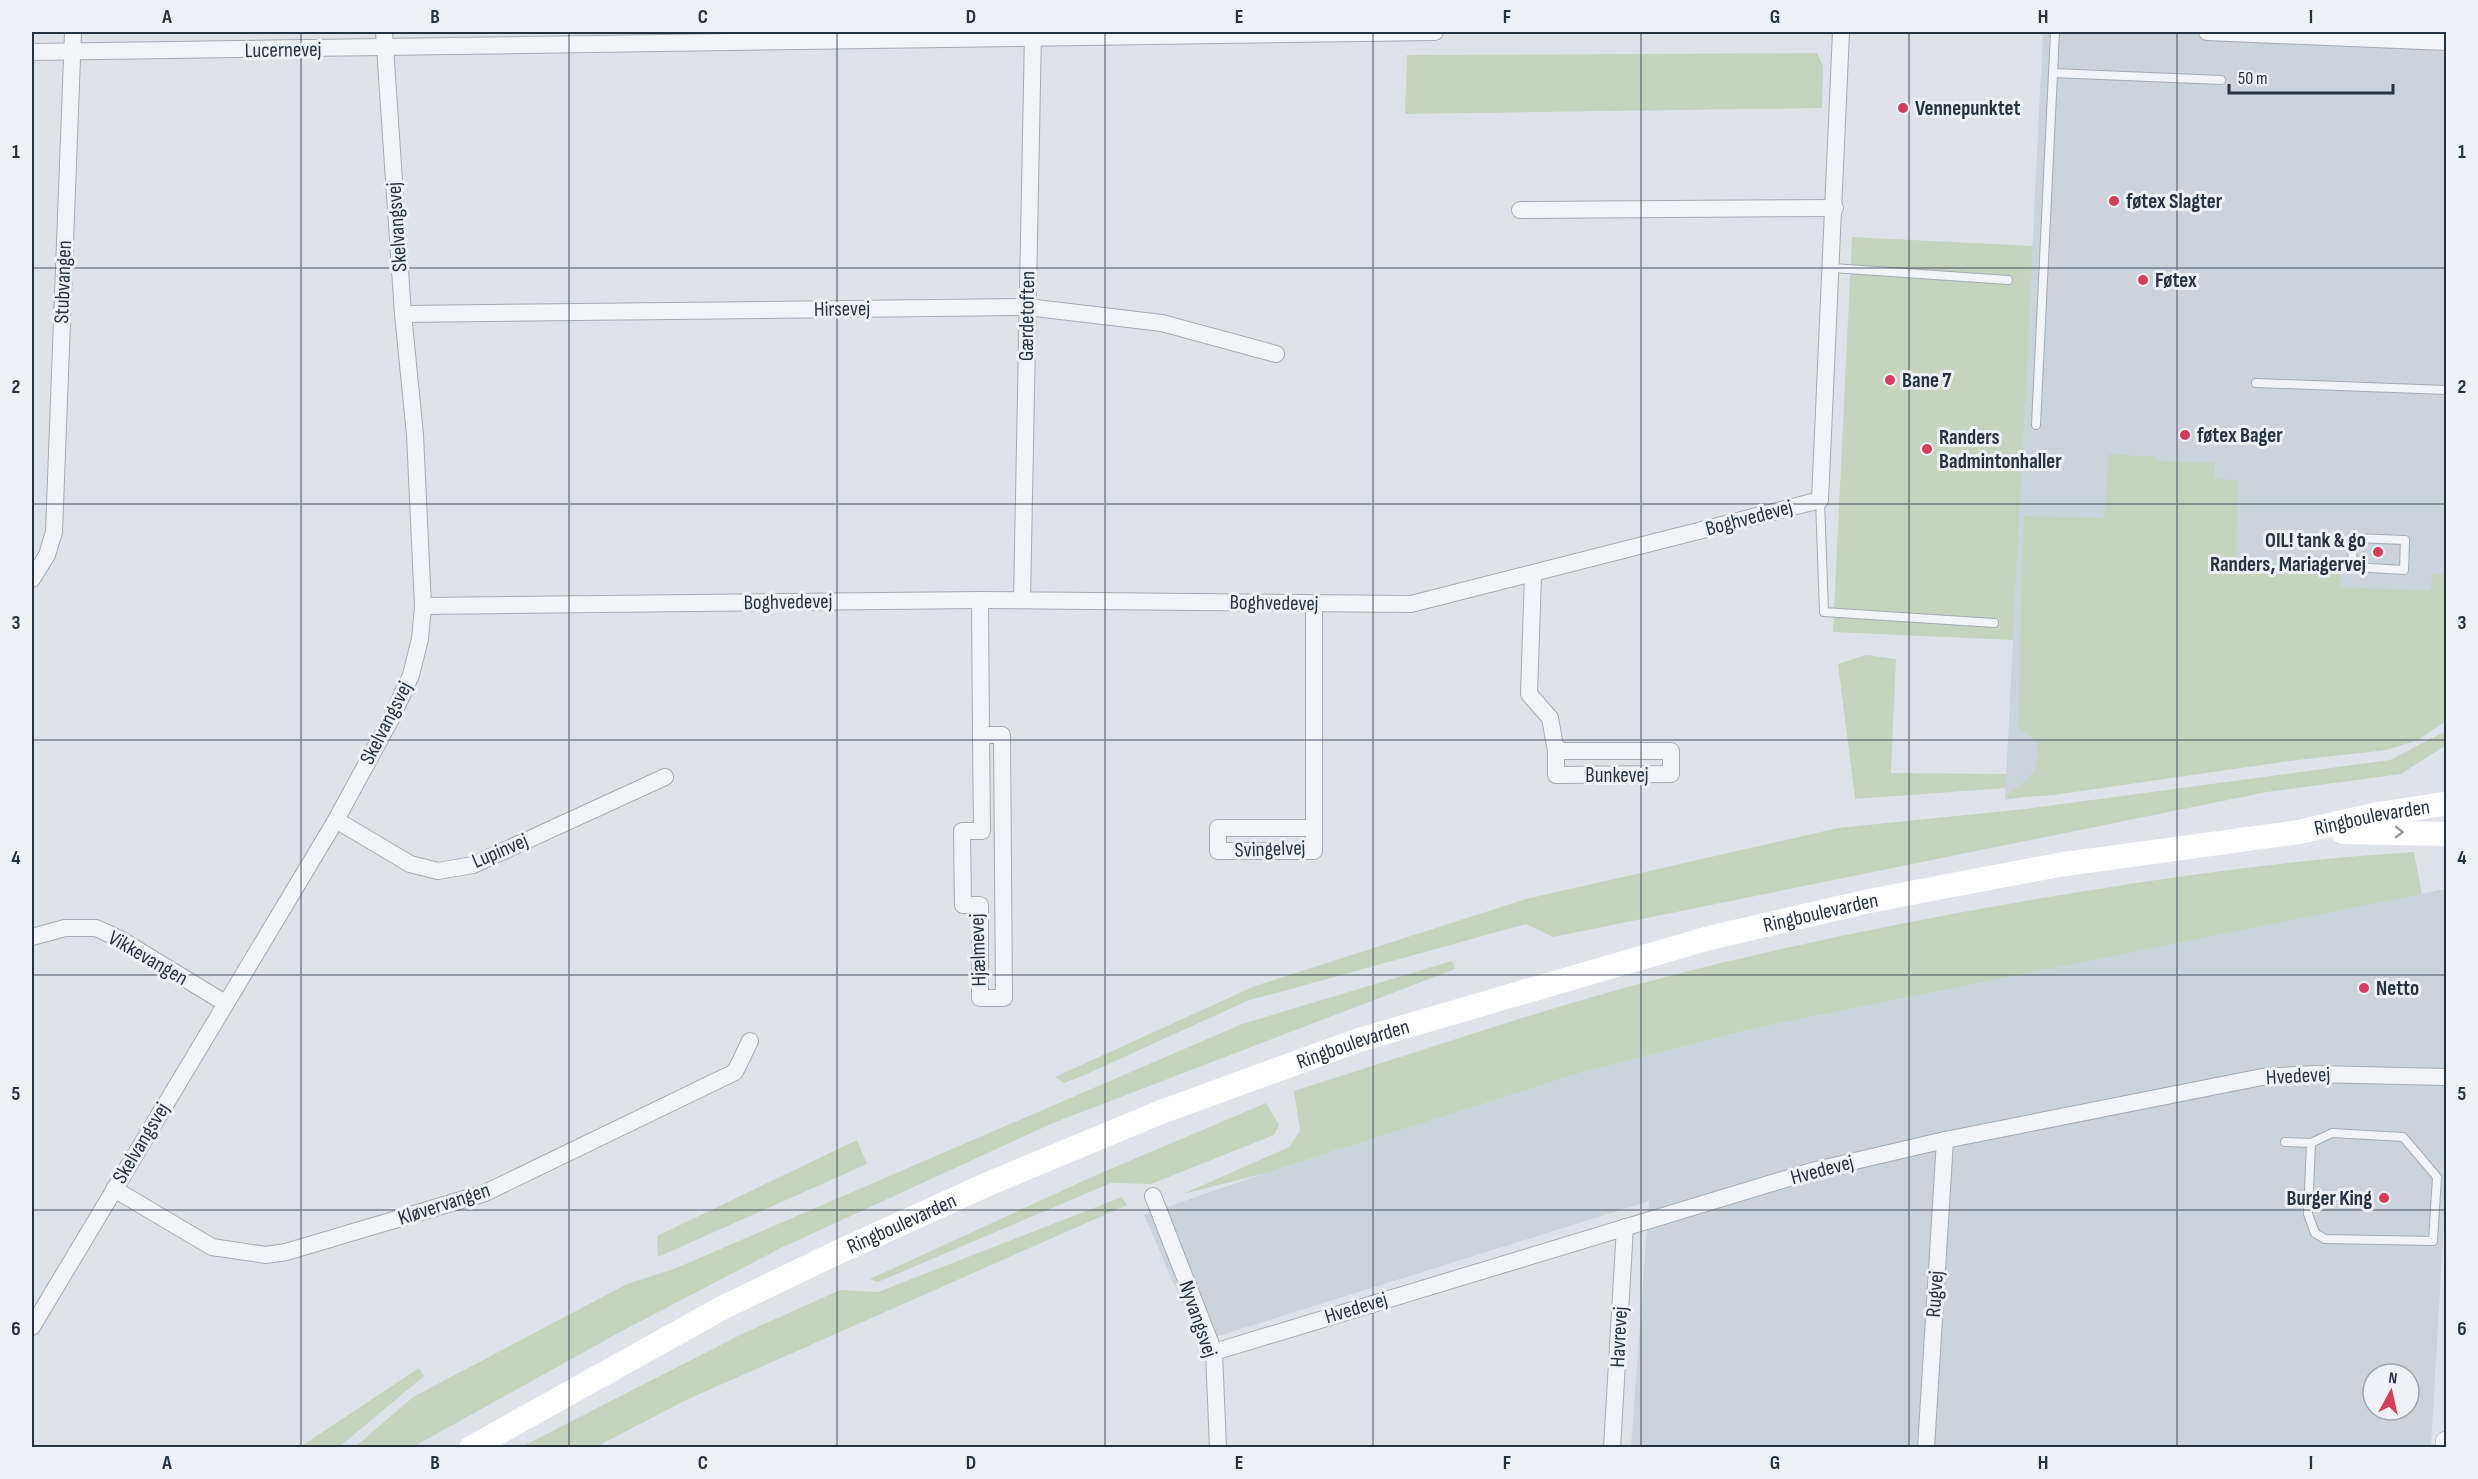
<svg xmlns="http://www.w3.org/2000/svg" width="2478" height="1479" viewBox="0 0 2478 1479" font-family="'Sofia Sans Condensed',sans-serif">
<rect width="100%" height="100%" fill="#dfe3e9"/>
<!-- built -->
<g fill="#cdd3db" fill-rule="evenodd">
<polygon points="2043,32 2446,32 2446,716 2383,746 2005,800"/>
<path d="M2445 889 2446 1186 2431 1447H1631L1649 1201 1199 1342 1144 1215 1262 1174 1580 1073 1751 1029ZM2373 1374H2409V1410H2373Z"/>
</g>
<!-- green -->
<g fill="#c6d3bf">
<polygon points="1817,53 1823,66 1822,108 1405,114 1407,55"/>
<polygon points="1852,237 2033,246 2013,640 1833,632"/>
<path d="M2109 454 2157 457V461L2215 463V479L2239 480 2235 563 2341 569 2340 587 2431 591 2432 574H2446V721L2418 740 2387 750 2289 761 2054 795 2007 798V794C2036 778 2055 749 2018 728L2024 516 2104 518Z"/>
<polygon points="1866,655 1896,659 1891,773 2007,774 2006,788 1855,799 1838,664"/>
<polygon points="2446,731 2446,745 2401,774 2267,792 1553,937 1526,924 1247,1001 1080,1077 1064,1083 1055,1077 1255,986 1526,899 1838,828 2025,809 2390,760"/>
<path d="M2414 852 2422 894 1751 1029 1580 1073 1262 1174 1183 1194 1289 1147 1300 1131 1294 1091C1387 1062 1480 1030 1575 1002 1722 959 1874 927 2025 901 2154 879 2283 860 2414 852Z"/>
<polygon points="1452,961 1455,969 1053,1123 781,1248 620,1332 413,1447 355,1447 413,1397 627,1284 674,1269 1242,1024"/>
<polygon points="1266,1103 1279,1125 1274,1135 1151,1184 1111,1183 878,1282 870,1279 1094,1176"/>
<polygon points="857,1140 867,1164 658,1257 657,1236"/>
<polygon points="1122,1197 1127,1205 686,1400 596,1447 521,1447 742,1334 840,1290 878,1292"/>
<polygon points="419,1368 424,1376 339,1447 300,1447"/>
</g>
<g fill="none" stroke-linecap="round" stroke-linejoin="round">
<!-- service casing -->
<g stroke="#a4aab3" stroke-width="10">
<g id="service">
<polyline points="2053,73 2221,80"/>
<polyline points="1832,268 2008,280"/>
<polyline points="2256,383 2446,390"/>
<polyline points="2036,425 2055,32"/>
<polyline points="1820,500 1824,612 1994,623"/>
<polygon points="2353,538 2405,540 2404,570 2352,567"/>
<polyline points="2285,1142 2311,1143 2332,1133 2403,1137 2437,1177 2433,1241 2325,1239 2315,1233 2308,1214 2311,1143"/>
</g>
</g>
<!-- minor casing -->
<g stroke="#a4aab3" stroke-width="18">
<g id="minor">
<polyline points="2207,32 2446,42"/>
<polyline points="32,52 1435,32"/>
<polyline points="1520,210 1835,208"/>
<polyline points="403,314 1027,307 1162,323 1276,354"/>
<polyline points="1533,575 1529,694 1550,718 1556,751 1671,751 1671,774 1556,775 1556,751"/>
<polyline points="32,579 47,555 54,532 73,32"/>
<polyline points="980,600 981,735 1002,735 1004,998 980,998 980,905 963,905 962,831 982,831 981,735"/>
<polyline points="1022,600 1033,32"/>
<polyline points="1314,604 1314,851 1218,851 1218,828 1314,828"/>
<polyline points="423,606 980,600 1411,604 1820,500 1841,32"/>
<polyline points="336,820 410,864 438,871 473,865 665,777"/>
<polyline points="32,937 65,928 96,928 120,939 225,1003"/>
<polyline points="114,1189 212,1247 266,1255 286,1252 485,1193 735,1072 750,1041"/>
<polyline points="1153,1196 1214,1352 1218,1448"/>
<polyline points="32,1327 336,820 392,717 411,675 420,639 423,606 415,435 403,314 384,32"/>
<polyline points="1214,1352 1812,1171 1945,1140 2262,1077 2314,1074 2446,1077"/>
<polyline points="1612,1448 1625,1227"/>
<polyline points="1926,1448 1945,1140"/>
</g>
</g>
<!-- tertiary casing -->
<g stroke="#a4aab3" stroke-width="22">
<polyline id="tertiary" points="2446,1448 2446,1442"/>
</g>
<!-- service -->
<use href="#service" stroke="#f2f4f7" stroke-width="8"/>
<!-- minor -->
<use href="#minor" stroke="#f2f4f7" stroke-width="16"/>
<!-- tertiary -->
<use href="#tertiary" stroke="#f2f4f7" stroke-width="21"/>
<!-- secondary -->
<g stroke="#fff" stroke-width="24">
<polyline points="2343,832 2446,834"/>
<path id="s1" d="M471 1448 722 1308 834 1254 988 1184 1161 1112 1359 1040 1709 938 1869 901 2058 865 2299 832 2378 814 2444 804"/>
</g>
</g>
<!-- one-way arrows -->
<defs><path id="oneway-chevron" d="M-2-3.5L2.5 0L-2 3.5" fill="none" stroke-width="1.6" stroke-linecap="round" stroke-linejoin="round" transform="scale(1.5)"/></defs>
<use stroke="#9398a0" href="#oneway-chevron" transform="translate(2399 832) rotate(1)"/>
<!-- grid -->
<path fill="none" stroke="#273241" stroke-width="1.5" stroke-opacity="0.55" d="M301 32V1448M569 32V1448M837 32V1448M1105 32V1448M1373 32V1448M1641 32V1448M1909 32V1448M2177 32V1448M32 268H2446M32 504H2446M32 740H2446M32 975H2446M32 1210H2446"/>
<!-- markers -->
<g fill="#d63c5b" stroke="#eef2f6" stroke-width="2">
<circle cx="1903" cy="108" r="6"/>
<circle cx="2114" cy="201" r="6"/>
<circle cx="2143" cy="280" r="6"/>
<circle cx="1890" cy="380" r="6"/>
<circle cx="2185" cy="435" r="6"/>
<circle cx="1927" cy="449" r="6"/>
<circle cx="2378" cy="552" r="6"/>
<circle cx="2364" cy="988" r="6"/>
<circle cx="2384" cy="1198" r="6"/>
</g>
<g text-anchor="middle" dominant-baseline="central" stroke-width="6" stroke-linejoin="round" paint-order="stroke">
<!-- street labels -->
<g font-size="21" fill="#273241" stroke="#eef2f6">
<text transform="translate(283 50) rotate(-1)">Lucernevej</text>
<text transform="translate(397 227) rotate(-94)">Skelvangsvej</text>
<text transform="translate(63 282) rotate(-88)">Stubvangen</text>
<text transform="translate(842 309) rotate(-1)">Hirsevej</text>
<text transform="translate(1027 316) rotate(-89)">Gærdetoften</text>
<text transform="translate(1749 518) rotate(-15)">Boghvedevej</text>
<text transform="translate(788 602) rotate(-1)">Boghvedevej</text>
<text transform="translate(1274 603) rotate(1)">Boghvedevej</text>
<text transform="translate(386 723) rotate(-63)">Skelvangsvej</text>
<text x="1617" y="775">Bunkevej</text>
<text stroke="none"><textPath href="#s1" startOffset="2018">Ringboulevarden</textPath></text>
<text transform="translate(1270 849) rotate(-2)">Svingelvej</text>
<text transform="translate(500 851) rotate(-23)">Lupinvej</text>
<text stroke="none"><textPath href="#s1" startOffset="1458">Ringboulevarden</textPath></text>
<text transform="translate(978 950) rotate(-92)">Hjælmevej</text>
<text transform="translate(148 958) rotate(30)">Vikkevangen</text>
<text stroke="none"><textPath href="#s1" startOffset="972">Ringboulevarden</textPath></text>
<text transform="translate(2298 1076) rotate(-3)">Hvedevej</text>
<text transform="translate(141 1143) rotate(-59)">Skelvangsvej</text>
<text transform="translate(1822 1170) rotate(-15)">Hvedevej</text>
<text transform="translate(444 1204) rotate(-18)">Kløvervangen</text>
<text stroke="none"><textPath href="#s1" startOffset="486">Ringboulevarden</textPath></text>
<text transform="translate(1935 1294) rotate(-86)">Rugvej</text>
<text transform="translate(1356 1308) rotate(-17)">Hvedevej</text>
<text transform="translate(1198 1319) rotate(71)">Nyvangsvej</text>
<text transform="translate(1619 1337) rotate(-87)">Havrevej</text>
</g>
<!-- poi labels -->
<g font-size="21" font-weight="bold" fill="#273241" stroke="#eef2f6" text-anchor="start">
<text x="1915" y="108">Vennepunktet</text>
<text x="2126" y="201">føtex Slagter</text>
<text x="2155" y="280">Føtex</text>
<text x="1902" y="380">Bane 7</text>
<text x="2197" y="435">føtex Bager</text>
<text x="1939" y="437">Randers<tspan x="1939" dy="24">Badmintonhaller</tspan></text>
<text x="2366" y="540" text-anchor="end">OIL! tank &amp; go<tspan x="2366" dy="24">Randers, Mariagervej</tspan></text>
<text x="2376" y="988">Netto</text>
<text x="2372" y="1198" text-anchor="end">Burger King</text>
</g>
</g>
<!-- border -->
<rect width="2478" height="1479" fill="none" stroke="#eef2f6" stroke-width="66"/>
<!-- north arrow -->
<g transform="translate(2391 1392) rotate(8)"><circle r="28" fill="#eef2f6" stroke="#9ea5ae" stroke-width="1.5"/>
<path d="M0-4.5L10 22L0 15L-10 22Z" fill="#d63c5b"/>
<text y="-9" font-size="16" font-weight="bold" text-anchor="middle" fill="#273241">N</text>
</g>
<!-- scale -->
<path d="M2229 84v9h164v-9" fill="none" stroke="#273241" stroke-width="3"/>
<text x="2238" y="84" font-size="18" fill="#273241" stroke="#eef2f6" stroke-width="4.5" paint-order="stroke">50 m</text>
<rect x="33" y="33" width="2412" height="1413" fill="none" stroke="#273241" stroke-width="2"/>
<g font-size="20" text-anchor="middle" font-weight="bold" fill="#273241">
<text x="167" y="23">A</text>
<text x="435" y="23">B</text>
<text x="703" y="23">C</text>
<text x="971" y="23">D</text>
<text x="1239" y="23">E</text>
<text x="1507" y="23">F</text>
<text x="1775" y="23">G</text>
<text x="2043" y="23">H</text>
<text x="2311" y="23">I</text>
<text x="16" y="158">1</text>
<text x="2462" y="158">1</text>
<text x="16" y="393">2</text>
<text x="2462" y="393">2</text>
<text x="16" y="629">3</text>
<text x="2462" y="629">3</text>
<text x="16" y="864">4</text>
<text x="2462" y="864">4</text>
<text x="16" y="1100">5</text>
<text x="2462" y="1100">5</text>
<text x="16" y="1335">6</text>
<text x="2462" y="1335">6</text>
<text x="167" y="1469">A</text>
<text x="435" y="1469">B</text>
<text x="703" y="1469">C</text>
<text x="971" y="1469">D</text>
<text x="1239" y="1469">E</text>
<text x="1507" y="1469">F</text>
<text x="1775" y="1469">G</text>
<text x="2043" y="1469">H</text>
<text x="2311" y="1469">I</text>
</g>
</svg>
